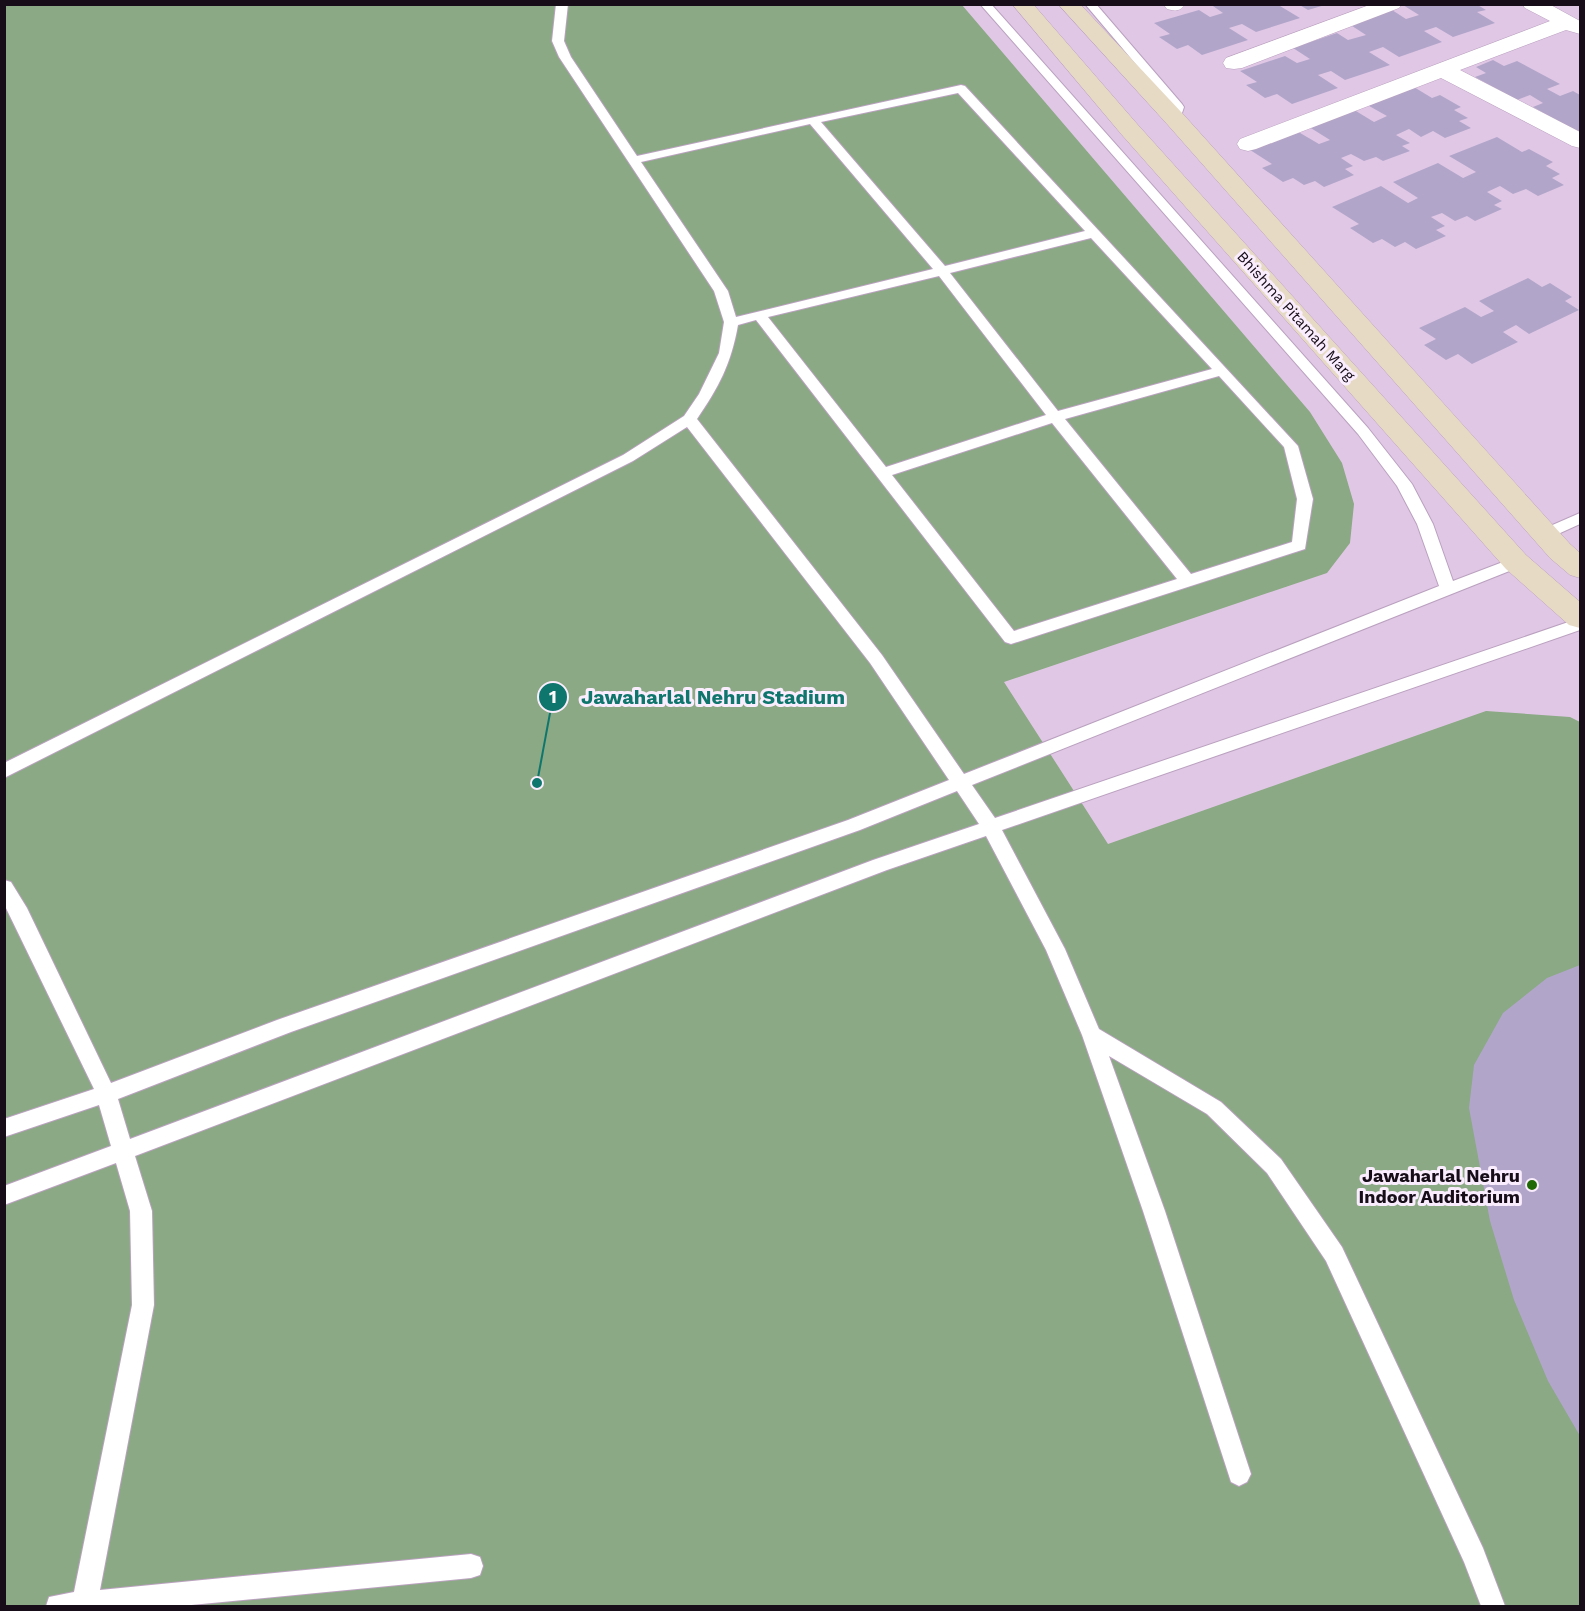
<svg xmlns="http://www.w3.org/2000/svg" width="1585" height="1611" viewBox="0 0 1585 1611" font-family="'Work Sans',sans-serif">
<rect width="100%" height="100%" fill="#e1c7e6"/>
<!-- green -->
<polygon fill="#8aa984" points="5,5 962,5 1310,412 1342,463 1354,504 1350,543 1327,573 1004,682 1108,844 1486,711 1570,717 1580,722 1580,1606 5,1606"/>
<!-- building -->
<g fill="#b1a6c9">
<polygon points="1210,4 1284,4 1280,6 1300,18 1256,32 1242,24 1229,28 1248,40 1202,55 1188,45 1177,49 1159,37 1170,34 1154,23 1199,10 1210,17 1223,13"/>
<polygon points="1298,4 1325,4 1325,5 1308,10"/>
<polygon points="1406,4 1476,4 1486,10 1477,12 1495,23 1453,37 1436,27 1424,31 1442,42 1399,57 1383,47 1369,52 1390,65 1345,80 1331,71 1318,75 1338,88 1292,104 1277,94 1265,98 1246,85 1257,82 1240,71 1285,56 1297,63 1310,59 1293,48 1337,33 1348,40 1366,35 1349,24 1392,10 1406,19 1419,15 1403,5"/>
<polygon points="1493,60 1504,66 1517,61 1560,84 1547,89 1560,96 1573,91 1580,95 1580,133 1533,107 1543,103 1530,95 1517,100 1475,77 1486,73 1476,67"/>
<polygon points="1409,84 1432,98 1440,95 1461,107 1454,110 1468,118 1459,121 1471,128 1445,138 1433,131 1421,137 1409,129 1396,135 1410,143 1402,146 1410,151 1383,161 1376,157 1364,161 1351,154 1341,158 1353,166 1345,169 1354,175 1324,187 1315,181 1304,185 1293,178 1283,182 1262,168 1272,164 1247,148 1295,130 1319,144 1330,140 1306,125 1351,108 1374,122 1387,116 1362,102"/>
<polygon points="1497,137 1522,152 1529,149 1553,162 1546,166 1560,174 1552,178 1564,185 1538,196 1526,189 1513,194 1500,186 1487,192 1502,201 1494,205 1502,209 1475,221 1467,216 1455,221 1442,213 1431,217 1445,226 1436,230 1446,236 1416,249 1405,242 1395,247 1382,239 1373,243 1350,228 1359,224 1332,207 1381,186 1408,203 1418,198 1393,182 1438,163 1463,178 1476,172 1449,156"/>
<polygon points="1528,278 1542,287 1550,283 1572,297 1565,301 1579,310 1529,334 1516,325 1503,332 1518,342 1472,364 1458,354 1446,360 1424,345 1436,339 1419,328 1465,307 1481,317 1494,311 1479,301"/>
<polygon points="1580,965 1580,1436 1548,1381 1514,1300 1490,1221 1469,1108 1474,1065 1503,1013 1547,978"/>
</g>
<g fill="none" stroke-linecap="round" stroke-linejoin="round">
<!-- service casing -->
<g stroke="#baa1bf" stroke-width="2">
<g id="service">
<path d="M556 4H568L564 41 571 57 637 156 961 85 965 86 1298 446 1313 499 1305 549 1011 644 1005 642 756 320 738 325C731 364 719 387 697 419L882 655 964 774 1439 586 1417 524 1397 486 1358 434 980 4H991L1368 428 1412 484 1433 524 1453 581 1516 557 1522 558 1524 562 1522 566 972 785 995 818 1580 618V630L1002 830 1065 949 1099 1029 1221 1102 1281 1159 1342 1247 1483 1548 1505 1606H1481L1464 1562 1326 1261 1267 1173 1207 1114 1109 1056 1165 1211 1251 1474 1247 1482 1239 1486 1231 1482 1143 1211 1082 1035 1046 950 986 836 887 870 135 1156 152 1211 154 1305 100 1590 471 1554 480 1557 483 1566 480 1575 471 1578 181 1606H46L49 1597 74 1592 132 1305 130 1211 116 1163 4 1205V1186L111 1146 99 1105 4 1137V1119L94 1089 4 904V880L11 882 27 908 111 1083 277 1020 848 820 949 780 870 663 687 427 633 461 4 778V763L623 455 684 416 699 394 719 353 724 322 714 291 559 57 552 41ZM958 93 1085 231 945 266 821 122ZM810 124 933 269 736 317 728 291 641 162ZM1091 238 1212 369 1058 411 950 273ZM939 276 1046 415 886 467 768 317ZM1219 376 1284 447 1297 499 1292 542 1191 574 1065 419ZM1052 423 1177 579 1014 631 892 475ZM957 791 979 824 873 860 130 1139 118 1099 291 1032 860 830Z"/>
<polygon points="1085,4 1096,4 1182,104 1184,107 1179,122 1171,122 1169,119 1172,107"/>
<polygon points="1580,513 1580,524 1547,539 1541,538 1539,534 1541,530"/>
</g>
</g>
<!-- minor casing -->
<g stroke="#baa1bf" stroke-width="1">
<g id="minor">
<path d="M1185 4C1180 12 1175 11 1167 9L1164 5Z"/>
<polygon points="1372,4 1402,4 1399,8 1242,68 1234,69 1226,68 1223,63 1226,58"/>
<polygon points="1522,4 1549,4 1580,21 1580,34 1566,30 1460,70 1580,132 1580,148 1572,146 1441,78 1256,149 1248,151 1240,149 1237,144 1240,139 1550,21 1525,8"/>
</g>
</g>
<!-- secondary casing -->
<g stroke="#baa1bf" stroke-width="1">
<g id="secondary">
<polygon points="1012,4 1033,4 1138,125 1526,555 1580,602 1580,628 1569,625 1506,569 1122,135"/>
<polygon points="1058,4 1080,4 1183,114 1570,544 1580,553 1580,578 1570,575 1550,558 1167,124"/>
</g>
</g>
<!-- service -->
<use href="#service" fill="#fff" fill-rule="evenodd"/>
<!-- minor -->
<use href="#minor" fill="#fff" fill-rule="evenodd"/>
<!-- secondary -->
<use href="#secondary" fill="#e6dac4" fill-rule="evenodd"/>
</g>
<!-- markers -->
<circle fill="#1f6a07" stroke="#faedfd" stroke-width="2" cx="1532" cy="1185" r="6"/>
<g text-anchor="middle" dominant-baseline="central" stroke-width="6" stroke-linejoin="round" paint-order="stroke">
<!-- far-street labels -->
<g font-size="15" fill="#160d18" stroke="#faedfd">
<text transform="translate(1296 316) rotate(48)">Bhishma Pitamah Marg</text>
</g>
<!-- poi labels -->
<g font-size="18" font-weight="bold" fill="#160d18" stroke="#faedfd" text-anchor="end">
<text x="1520" y="1175">Jawaharlal Nehru<tspan x="1520" dy="21">Indoor Auditorium</tspan></text>
</g>
</g>
<!-- callouts -->
<path fill="none" stroke="#0f766e" stroke-width="2" d="M537 783L553 697"/>
<g fill="#0f766e" stroke="#faedfd" stroke-width="2">
<circle cx="537" cy="783" r="6"/>
<circle cx="553" cy="697" r="15"/>
</g>
<g font-size="18" text-anchor="middle" font-weight="bold" fill="#fff">
<text x="553" y="703">1</text>
</g>
<g font-size="20" text-anchor="middle" font-weight="bold" fill="#0f766e" stroke="#faedfd" stroke-width="6" stroke-linejoin="round" paint-order="stroke">
<text x="713" y="704">Jawaharlal Nehru Stadium</text>
</g>
<!-- border -->
<rect width="1585" height="1611" fill="none" stroke="#160d18" stroke-width="12"/>
</svg>
